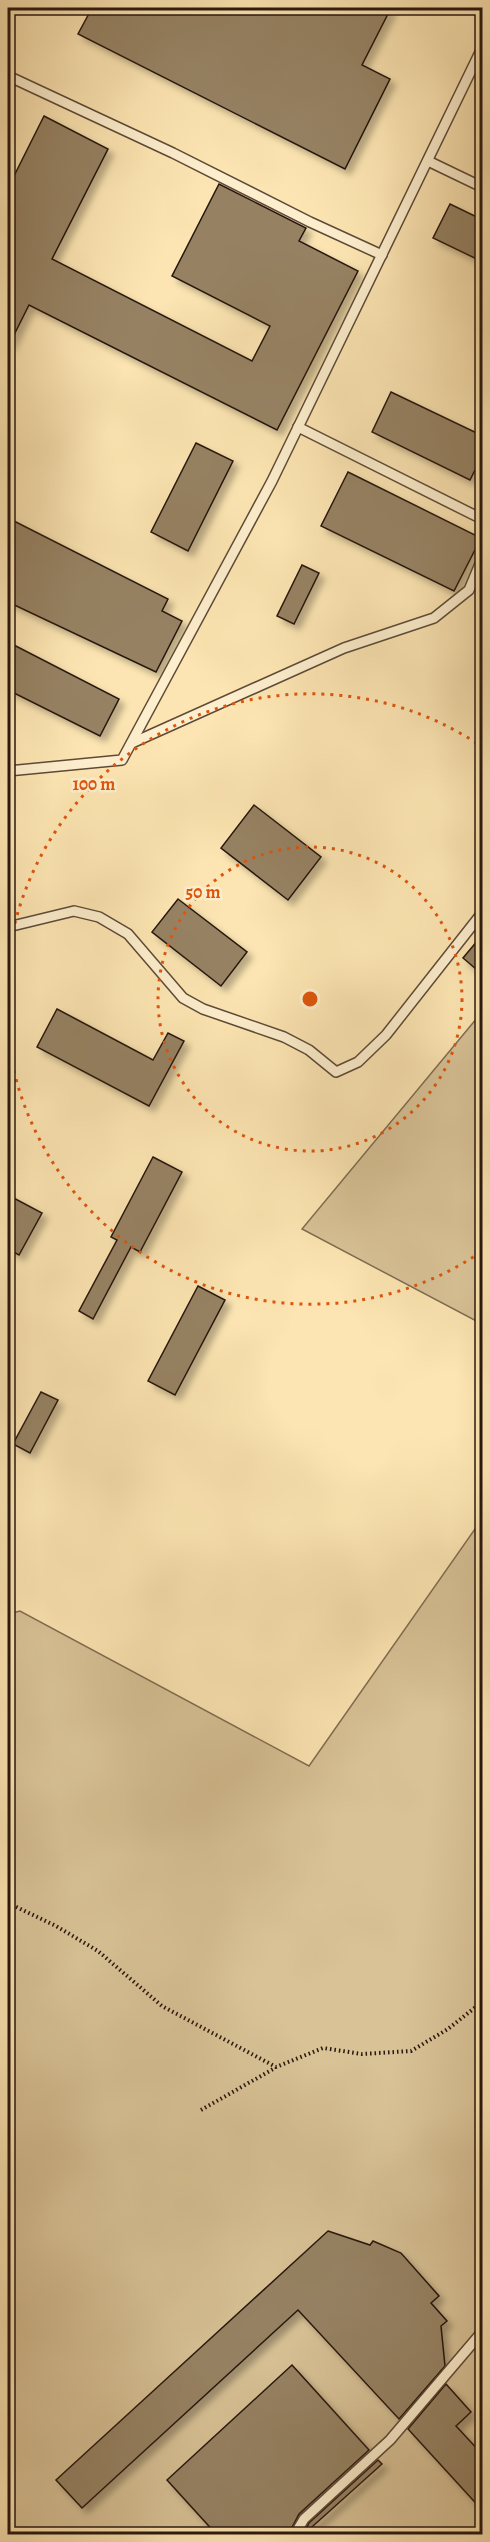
<svg xmlns="http://www.w3.org/2000/svg" width="490" height="2542" viewBox="0 0 490 2542" font-family="Alegreya,serif">
<defs>
<filter id="shadow"><feDropShadow dx="5.5" dy="5.5" stdDeviation="3" flood-color="#0004"/></filter>
</defs>
<rect width="100%" height="100%" fill="#fce5b2"/>
<filter id="stains"><feTurbulence type="fractalNoise" baseFrequency=".00333" numOctaves="4"/><feColorMatrix values="0 0 0 0 .2 0 0 0 0 .09 0 0 0 0 .02 0 0 0 .5 -.17"/></filter>
<radialGradient id="worn" r=".72"><stop offset=".6" stop-color="#630" stop-opacity="0"/><stop offset="1" stop-color="#630" stop-opacity=".3"/></radialGradient>
<!-- green -->
<g fill="#d8c296" stroke="#806c52" stroke-width="1.5">
<polygon points="482,1012 482,1324 302,1229"/>
<polygon points="482,1519 482,2534 8,2534 8,1614 20,1611 309,1766"/>
</g>
<!-- building -->
<g fill="#968263" stroke="#28170e" stroke-width="1.5" filter="url(#shadow)">
<polygon points="92,8 391,8 362,65 390,79 345,169 78,34"/>
<polygon points="44,116 108,149 52,259 252,361 270,326 172,276 219,184 306,228 299,241 358,271 277,430 29,305 8,347 8,188"/>
<polygon points="450,204 483,220 483,262 433,238"/>
<polygon points="391,392 483,436 483,454 470,480 372,432"/>
<polygon points="196,443 233,461 188,551 151,532"/>
<polygon points="348,472 481,538 454,591 321,526"/>
<polygon points="8,518 168,599 162,611 182,621 156,672 8,602"/>
<polygon points="302,565 319,573 294,624 277,616"/>
<polygon points="8,642 119,699 100,736 8,690"/>
<polygon points="254,805 321,857 288,900 221,848"/>
<polygon points="178,899 247,952 221,986 152,932"/>
<polygon points="483,934 483,975 463,958"/>
<polygon points="57,1009 153,1060 168,1033 184,1041 149,1106 37,1047"/>
<polygon points="153,1157 182,1172 140,1252 131,1247 93,1319 79,1311 117,1240 111,1237"/>
<polygon points="8,1195 42,1213 19,1255 8,1249"/>
<polygon points="198,1286 225,1300 175,1395 148,1381"/>
<polygon points="41,1392 58,1400 30,1453 13,1444"/>
<polygon points="328,2231 370,2245 373,2241 401,2253 439,2296 431,2303 447,2321 441,2326 445,2366 399,2419 298,2310 82,2508 56,2480"/>
<polygon points="292,2365 369,2450 299,2514 288,2535 217,2535 167,2480"/>
<polygon points="446,2384 471,2412 456,2426 483,2455 483,2511 408,2429"/>
<polygon points="378,2460 382,2464 303,2535 309,2523"/>
</g>
<g fill="none" stroke-linecap="round" stroke-linejoin="round">
<!-- lane casing -->
<g stroke="#5d4a37" stroke-width="12">
<g id="lane">
<polyline points="8,76 173,153 310,222 382,255"/>
<polyline points="428,161 482,187"/>
<polyline points="298,427 482,519"/>
<polyline points="132,743 344,648 434,618 469,590 482,559"/>
<polyline points="8,771 122,760 272,481 482,48"/>
<polyline points="8,927 74,911 99,917 128,934 183,998 203,1009 284,1037 309,1050 336,1072 358,1062 386,1035 482,913"/>
<polyline points="295,2534 304,2519 390,2440 482,2332"/>
</g>
</g>
<!-- path -->
<g stroke="#28170e" stroke-width="4" stroke-dasharray="1.5 3" stroke-linecap="butt">
<polyline points="8,1903 56,1926 98,1951 162,2006 276,2067 323,2048 362,2054 411,2051 448,2029 482,2002"/>
<polyline points="201,2110 275,2068"/>
</g>
<!-- lane -->
<use href="#lane" stroke="#fdeecd" stroke-width="9"/>
</g>
<!-- distance rings -->
<g fill="none" stroke="#de560c" stroke-width="3" stroke-dasharray="3 6">
<circle cx="310" cy="999" r="152"/>
<path d="M481 1252A305 305 0 0 1 8 1039M8 959A305 305 0 0 1 481 746"/>
</g>
<circle cx="310" cy="999" r="9" fill="#de560c" stroke="#fdeecd" stroke-width="3"/>
<g font-size="18" text-anchor="middle" font-weight="bold" fill="#de560c" stroke="#fdeecd" stroke-width="5" stroke-linejoin="round" paint-order="stroke">
<text x="94" y="790">100 m</text>
<text x="203" y="898">50 m</text>
</g>
<!-- margin -->
<rect width="490" height="2542" fill="none" stroke="#fce5b2" stroke-width="30"/>
<rect x="9" y="9" width="472" height="2524" fill="none" stroke="#28170e" stroke-width="3"/>
<rect x="15" y="15" width="460" height="2512" fill="none" stroke="#28170e" stroke-width="1.5"/>
<rect width="100%" height="100%" filter="url(#stains)"/>
<rect width="100%" height="100%" fill="url(#worn)"/>
</svg>
